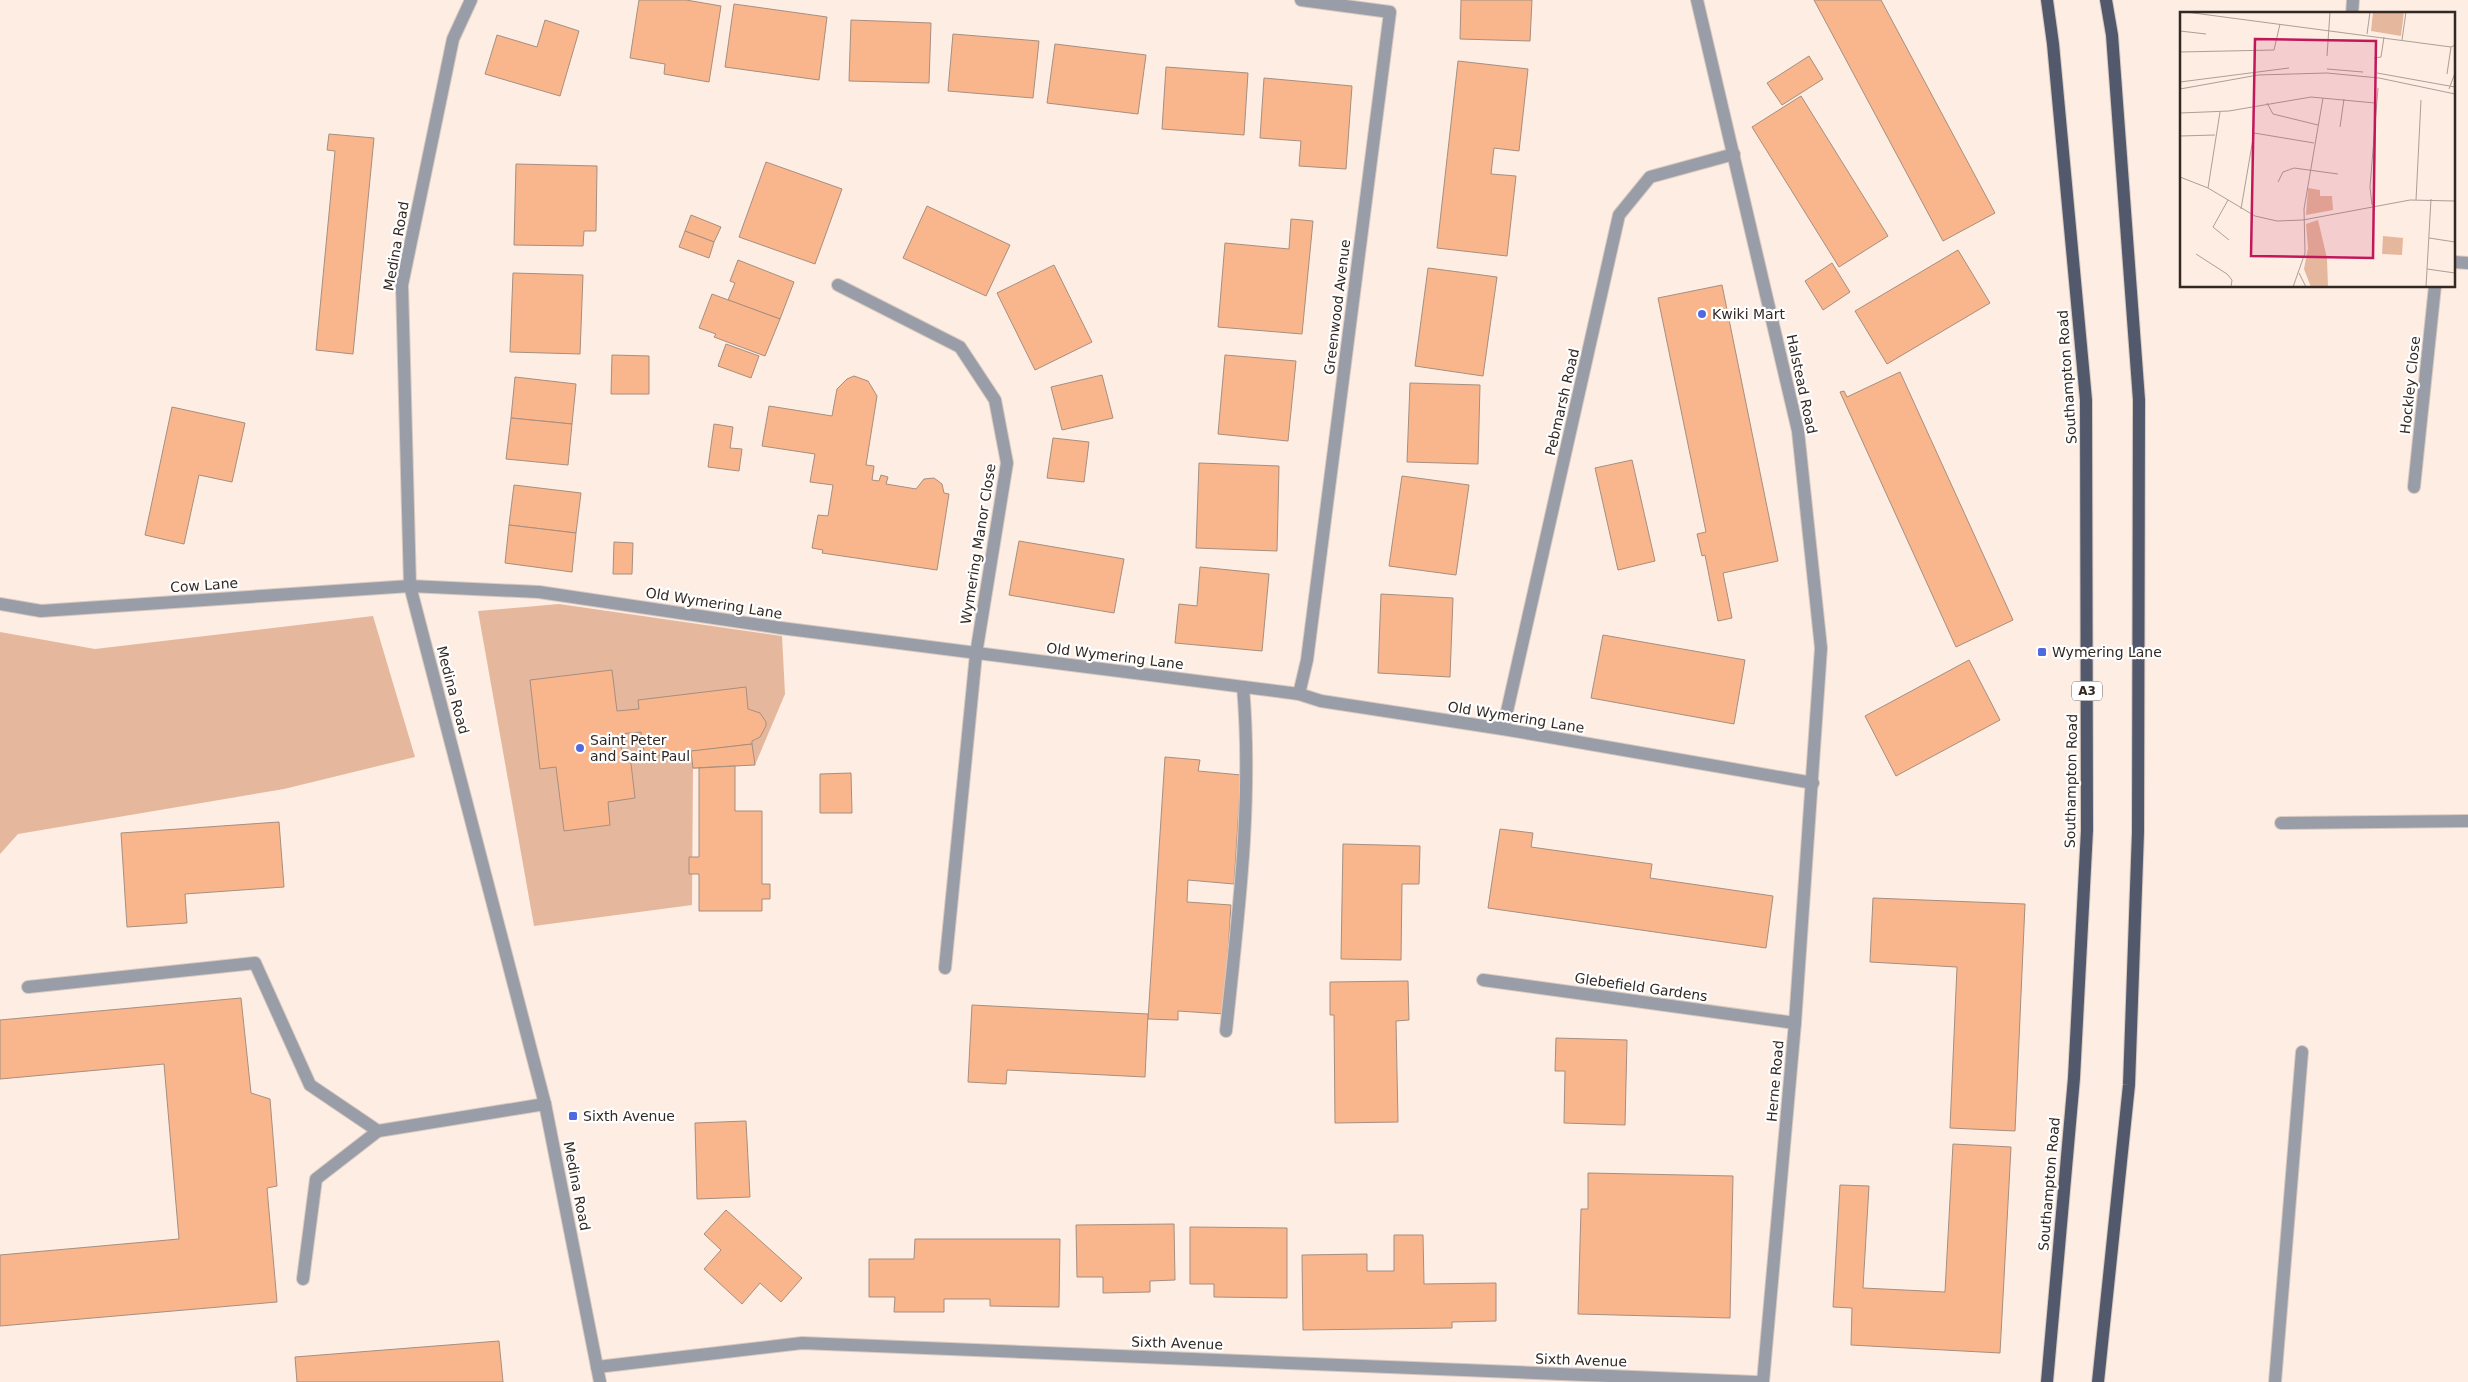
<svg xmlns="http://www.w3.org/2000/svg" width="2468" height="1382" viewBox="0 0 2468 1382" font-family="'DejaVu Sans',sans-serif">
<rect width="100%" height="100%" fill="#fdede3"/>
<!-- green -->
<g fill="#e5b89e">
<polygon points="559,604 782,636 785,694 755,765 693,769 692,905 534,926 478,611"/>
<polygon points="373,616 415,757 284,789 18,834 0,854 0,632 95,649"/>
</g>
<!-- building -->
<g fill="#f9b68c" stroke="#a78e7f">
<polygon points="639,0 686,0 721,6 709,82 664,74 665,64 630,58"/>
<polygon points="1461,0 1532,0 1530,41 1460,39"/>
<polygon points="1814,0 1881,0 1995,213 1943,241"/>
<polygon points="734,4 827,17 819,80 725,67"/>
<polygon points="545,20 579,31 560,96 485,74 497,35 537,47"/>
<polygon points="851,20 931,23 929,83 849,81"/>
<polygon points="953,34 1039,41 1033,98 948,91"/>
<polygon points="1055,44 1146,55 1138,114 1047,103"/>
<polygon points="1809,56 1823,79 1782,105 1767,83"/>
<polygon points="1458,61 1528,69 1519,151 1494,148 1491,174 1516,176 1507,256 1437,248"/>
<polygon points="1166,67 1248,73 1244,135 1162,129"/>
<polygon points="1264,78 1352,86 1346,169 1299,166 1301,141 1260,138"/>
<polygon points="1801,96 1888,236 1839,267 1752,127"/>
<polygon points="329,134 374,138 353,354 316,350 335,151 327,150"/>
<polygon points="766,162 842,189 815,264 739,237"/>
<polygon points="516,164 597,166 596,231 584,231 583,246 514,245"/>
<polygon points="927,206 1010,245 986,296 903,258"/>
<polygon points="691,215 721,227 714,242 685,231"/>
<polygon points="1291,219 1313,221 1302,334 1218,327 1225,243 1289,249"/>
<polygon points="685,231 714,242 709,258 679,247"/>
<polygon points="1958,250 1990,303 1887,364 1855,311"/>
<polygon points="738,260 794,282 780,319 728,300 735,283 730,281"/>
<polygon points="1832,263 1850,292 1823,310 1805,281"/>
<polygon points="1054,265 1092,342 1035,370 997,293"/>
<polygon points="1428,268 1497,277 1483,376 1415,366"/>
<polygon points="513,273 583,275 580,354 510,352"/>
<polygon points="1722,285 1778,561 1723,573 1732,618 1718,621 1705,555 1702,556 1697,534 1706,532 1658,298"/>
<polygon points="712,294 780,319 765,356 714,337 716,334 699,328"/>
<polygon points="726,344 759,356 751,378 718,366"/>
<polygon points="612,355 649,356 649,394 611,394"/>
<polygon points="1225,355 1296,361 1288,441 1218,434"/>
<polygon points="1900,372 2013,620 1956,647 1840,392 1844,391 1847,397"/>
<polygon points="1102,375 1113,418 1062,430 1051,387"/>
<polygon points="854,376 868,381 877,396 866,465 874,466 872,480 879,481 881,475 888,477 886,484 916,489 924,479 934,478 942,484 944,493 949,494 937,570 822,553 823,550 812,548 818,515 828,516 833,485 810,482 815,454 762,446 769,406 832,416 837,389 847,379"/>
<polygon points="515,377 576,384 572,424 511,418"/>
<polygon points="1410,383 1480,385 1478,464 1407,462"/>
<polygon points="172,407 245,423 232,482 199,475 184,544 145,535"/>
<polygon points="511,418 572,424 568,465 506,459"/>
<polygon points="714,424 733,427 730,448 742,449 739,471 708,467"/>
<polygon points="1053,438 1089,442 1084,482 1047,478"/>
<polygon points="1632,460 1655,561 1618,570 1595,468"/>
<polygon points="1199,463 1279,466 1277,551 1196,548"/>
<polygon points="1402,476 1469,485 1456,575 1389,566"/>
<polygon points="514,485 581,493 576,533 509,525"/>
<polygon points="509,525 576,533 572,572 505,563"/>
<polygon points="1019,541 1124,559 1114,613 1009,595"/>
<polygon points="614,542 633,543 632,574 613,574"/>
<polygon points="1200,567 1269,574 1262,651 1175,643 1179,604 1197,606"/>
<polygon points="1381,594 1453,598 1450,677 1378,673"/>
<polygon points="1603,635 1745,660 1734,724 1591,698"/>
<polygon points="1969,660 2000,720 1896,776 1865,716"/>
<polygon points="612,670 617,711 639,709 638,700 746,687 748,709 760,713 766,722 766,726 760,737 752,741 752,744 645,757 641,732 620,734 622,756 630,755 635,798 608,802 610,825 564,831 556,767 540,769 530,680"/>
<polygon points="752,744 755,765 693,768 691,751"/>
<polygon points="1165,757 1200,760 1198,771 1241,775 1234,884 1188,880 1187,902 1231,905 1224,1014 1178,1011 1178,1020 1148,1019"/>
<polygon points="735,766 735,811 762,811 762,884 770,884 770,899 762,899 762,911 699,911 699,874 689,874 689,857 699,857 699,768"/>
<polygon points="851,773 852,813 820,813 820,774"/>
<polygon points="279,822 284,887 185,894 187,923 127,927 121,833"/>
<polygon points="1500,829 1533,833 1531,847 1652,864 1650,878 1773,896 1766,948 1488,908"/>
<polygon points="1343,844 1420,846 1419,884 1402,884 1401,960 1341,959"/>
<polygon points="1873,898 2025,904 2015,1131 1950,1128 1957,967 1870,962"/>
<polygon points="1408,981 1409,1020 1396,1021 1398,1122 1335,1123 1334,1015 1330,1015 1330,982"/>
<polygon points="241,998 251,1093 270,1099 277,1186 267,1188 277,1302 0,1326 0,1255 179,1239 164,1064 0,1079 0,1020"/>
<polygon points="972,1005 1148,1014 1145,1077 1007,1070 1006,1084 968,1082"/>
<polygon points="1556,1038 1627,1040 1625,1125 1564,1123 1565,1071 1555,1071"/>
<polygon points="746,1121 750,1197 697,1199 695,1123"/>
<polygon points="1953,1144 2011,1147 2000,1353 1851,1345 1852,1308 1833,1307 1840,1185 1869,1186 1863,1288 1945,1292"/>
<polygon points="1588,1173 1733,1176 1730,1318 1578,1314 1581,1209 1588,1209"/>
<polygon points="726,1210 802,1278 781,1302 760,1283 742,1304 704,1269 721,1250 704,1234"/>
<polygon points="1174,1224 1175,1280 1150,1281 1150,1292 1103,1293 1103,1277 1077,1277 1076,1225"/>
<polygon points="1190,1227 1287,1228 1287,1298 1214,1297 1214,1284 1190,1284"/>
<polygon points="1394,1235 1423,1235 1424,1284 1496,1283 1496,1321 1452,1322 1452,1328 1303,1330 1302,1255 1367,1254 1367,1271 1394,1271"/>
<polygon points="915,1239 1060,1239 1059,1307 990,1306 990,1299 944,1299 944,1312 894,1312 895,1297 869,1297 869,1259 914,1259"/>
<polygon points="499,1341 503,1382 297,1382 295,1357"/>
</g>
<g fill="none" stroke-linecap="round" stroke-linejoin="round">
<!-- minor casing -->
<g stroke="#d9cac0" stroke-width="14">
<g id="minor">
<polyline points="471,0 453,39 402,285 410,586 545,1104 600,1382"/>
<polyline points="1697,0 1798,431 1821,648 1795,1023 1763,1382"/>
<polyline points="2352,14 2353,0"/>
<polyline points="2454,262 2468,263"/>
<polyline points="838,285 960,347 995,400 1007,463 976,654 945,968"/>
<polyline points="2414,487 2435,286"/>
<polyline points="0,604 41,611 410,586 539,592 781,628 1299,694 1321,701 1503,729 1813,783"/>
<polyline points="1299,694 1307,660 1390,12 1301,0"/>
<polyline points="1503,729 1619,215 1650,177 1734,154"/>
<polyline points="2281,823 2468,821"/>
<polyline points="1483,980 1795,1023"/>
<polyline points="28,987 255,963 310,1085 378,1131 545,1104"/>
<path d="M1226 1031C1238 917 1253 802 1243 687"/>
<polyline points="303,1279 316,1179 378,1131"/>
<polyline points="597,1367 802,1343 1756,1382"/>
<polyline points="2275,1382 2302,1052"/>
</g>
</g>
<!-- major casing -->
<g stroke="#d9cac0" stroke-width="14">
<g id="major">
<polyline points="2047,0 2053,44 2086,400 2087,830 2074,1078 2047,1382"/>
<polyline points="2098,1382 2129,1085 2138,832 2139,400 2112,35 2106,0"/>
</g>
</g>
<!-- minor -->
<use href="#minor" stroke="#999da8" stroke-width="12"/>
<!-- major -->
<use href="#major" stroke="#53596c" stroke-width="12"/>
</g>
<!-- markers -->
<g fill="#4f6adf" stroke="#fff" stroke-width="2">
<circle cx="1702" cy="314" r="5"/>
<rect x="2037" y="647" width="10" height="10" rx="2.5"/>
<circle cx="580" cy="748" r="5"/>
<rect x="568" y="1111" width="10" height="10" rx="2.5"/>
</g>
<g text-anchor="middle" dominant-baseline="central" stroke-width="4.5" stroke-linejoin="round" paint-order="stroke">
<!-- shield labels -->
<rect fill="#fff" stroke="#706965" stroke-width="1" x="2072" y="681.5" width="30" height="19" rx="4"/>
<g font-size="12" font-weight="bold" fill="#332923">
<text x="2087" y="691">A3</text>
</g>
<!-- street labels -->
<g font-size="14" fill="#332923" stroke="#fff">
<text transform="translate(396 246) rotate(-80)">Medina Road</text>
<text transform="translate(1337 307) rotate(-83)">Greenwood Avenue</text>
<text transform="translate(2067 377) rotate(-94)">Southampton Road</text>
<text transform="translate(1802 384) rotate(78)">Halstead Road</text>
<text transform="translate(2410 385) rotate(-84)">Hockley Close</text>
<text transform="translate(1562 402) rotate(-77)">Pebmarsh Road</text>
<text transform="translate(978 544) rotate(-81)">Wymering Manor Close</text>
<text transform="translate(204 585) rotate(-4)">Cow Lane</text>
<text transform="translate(714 603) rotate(9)">Old Wymering Lane</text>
<text transform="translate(1115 656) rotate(7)">Old Wymering Lane</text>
<text transform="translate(453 690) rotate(75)">Medina Road</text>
<text transform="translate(1516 717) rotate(9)">Old Wymering Lane</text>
<text transform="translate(2071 781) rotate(-89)">Southampton Road</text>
<text transform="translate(1641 987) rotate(8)">Glebefield Gardens</text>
<text transform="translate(1775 1081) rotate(-85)">Herne Road</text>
<text transform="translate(2049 1184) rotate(-85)">Southampton Road</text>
<text transform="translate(577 1186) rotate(79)">Medina Road</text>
<text transform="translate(1177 1343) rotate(2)">Sixth Avenue</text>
<text transform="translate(1581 1360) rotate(2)">Sixth Avenue</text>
</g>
<!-- poi labels -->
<g font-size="14" fill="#332923" stroke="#fff" text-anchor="start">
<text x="1712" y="314">Kwiki Mart</text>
<text x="2052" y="652">Wymering Lane</text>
<text x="590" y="740">Saint Peter<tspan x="590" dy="16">and Saint Paul</tspan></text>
<text x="583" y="1116">Sixth Avenue</text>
</g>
</g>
<!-- overview -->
<g transform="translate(2180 12)">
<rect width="275" height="275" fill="#fdede3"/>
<path d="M193 0H224L221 24 191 19ZM128 176 140 178V184H152L153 198 126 203ZM138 208 147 246 148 275H131L124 257 128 236 126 212ZM203 224 223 226 222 243 202 242Z" fill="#e5b89e"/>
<path fill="none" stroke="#ac9f96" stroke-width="1" d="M6 0 271 35 275 33M0 19 26 22M187 22 190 0M222 28 226 0M0 40 94 38 100 12M147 44 150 0M194 46 201 45 204 25M147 57 183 60M197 61 275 75M267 62 271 35M0 70 109 56M0 77 78 63 147 61 199 66 275 82M269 77 275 61M87 91 93 102 138 113M0 101 49 99 131 85 195 91M160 115 164 87M0 124 35 123M0 165 28 176 75 204 97 209 123 208 230 188 275 189M98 170 103 160 114 156 158 162M28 176 40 100M48 188 33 215 49 228M236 188 241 88M192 193 190 175 198 76M61 197 74 121 134 131M249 226 275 230M16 242 47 262 52 268 51 275M247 257 275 261M119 261 126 275M113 275 125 241 124 197 143 86M246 275 251 187"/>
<path fill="#c2185b" fill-opacity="0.15" stroke="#c2185b" stroke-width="2.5" d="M75 27 196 29 193 246 71 244Z"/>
<rect width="275" height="275" fill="none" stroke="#332923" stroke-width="2.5"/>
</g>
</svg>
